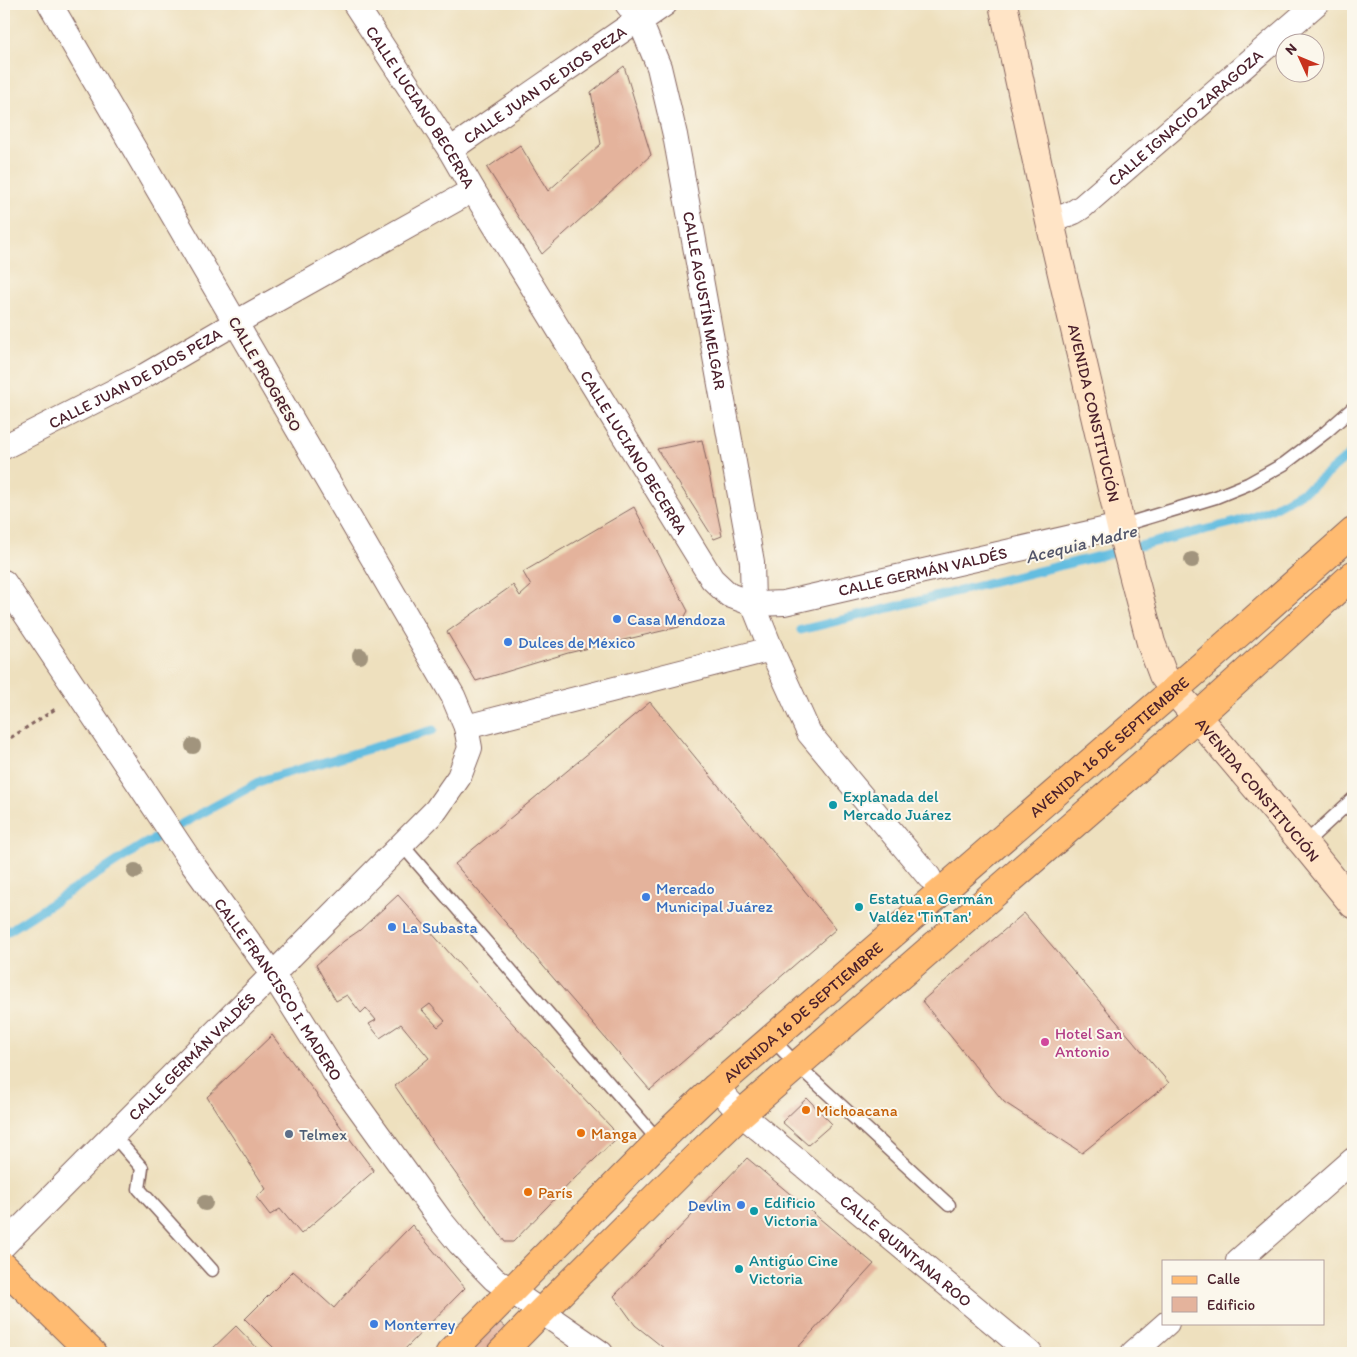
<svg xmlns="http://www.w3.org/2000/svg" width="1357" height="1357" viewBox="0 0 1357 1357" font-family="Itim,sans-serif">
<rect width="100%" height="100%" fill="#fbf7ec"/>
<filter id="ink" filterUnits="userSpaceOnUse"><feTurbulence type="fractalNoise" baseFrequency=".02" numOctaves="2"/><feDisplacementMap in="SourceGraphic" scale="10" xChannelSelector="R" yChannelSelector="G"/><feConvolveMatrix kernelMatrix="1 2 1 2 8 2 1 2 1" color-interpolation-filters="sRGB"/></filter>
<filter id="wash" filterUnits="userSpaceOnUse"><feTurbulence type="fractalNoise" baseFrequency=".0096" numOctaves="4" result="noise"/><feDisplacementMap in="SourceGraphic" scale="20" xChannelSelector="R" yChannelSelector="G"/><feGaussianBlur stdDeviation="1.12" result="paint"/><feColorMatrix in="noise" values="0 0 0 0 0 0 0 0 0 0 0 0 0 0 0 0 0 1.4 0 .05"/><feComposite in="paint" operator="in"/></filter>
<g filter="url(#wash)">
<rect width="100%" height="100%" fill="#eee0be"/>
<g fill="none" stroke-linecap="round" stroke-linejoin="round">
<!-- stream -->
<g stroke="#63bde0" stroke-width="9">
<polyline points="801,630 1236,522 1273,508 1311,487 1353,452"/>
<polyline points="4,934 141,846 263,780 433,730"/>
</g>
</g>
<g id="blocks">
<!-- building -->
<g fill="#e4b39c" fill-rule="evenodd">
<polygon points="624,66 651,155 542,254 487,168 520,145 548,191 601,144 591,92"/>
<polygon points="702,440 722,536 714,539 657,449"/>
<polygon points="634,507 688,611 679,627 568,653 476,681 447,632 513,585 520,596 531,586 523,572"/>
<polygon points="650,702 836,929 650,1090 455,864"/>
<path d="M398 895 460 965 515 1026 612 1128 616 1139 575 1178 513 1242H505L435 1145 395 1086 429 1058 401 1024 380 1038 369 1024 376 1020 366 1008 361 1013 347 995 336 1001 316 965 344 941 360 930ZM430 1004 445 1021 438 1027 422 1010Z"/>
<polygon points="1024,913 1169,1083 1082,1153 1004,1102 922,1001"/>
<polygon points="272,1035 374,1171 301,1234 280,1209 270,1215 256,1197 266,1189 207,1097"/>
<polygon points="807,1098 832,1124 808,1145 782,1122"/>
<polygon points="747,1158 874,1264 793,1353 670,1353 635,1325 614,1296"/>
<polygon points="412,1225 465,1288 401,1353 279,1353 245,1319 293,1271 334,1308 358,1280"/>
<polygon points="495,1318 508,1330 485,1353 461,1353"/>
<polygon points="236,1326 262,1353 208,1353"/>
</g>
</g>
</g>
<g filter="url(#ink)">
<use href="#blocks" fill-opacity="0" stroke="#83635e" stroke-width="1"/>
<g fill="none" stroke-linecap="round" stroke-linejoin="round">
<!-- lane casing -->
<g stroke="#83635e" stroke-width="15">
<g id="lane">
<polyline points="1120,526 1216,497 1248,484 1284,464 1326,432 1353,408"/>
<polyline points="1304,844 1353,799"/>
<polyline points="402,845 645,1125 659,1141"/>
<polyline points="772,1039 797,1065 949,1205"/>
<polyline points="113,1135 142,1168 139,1189 212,1270"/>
</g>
</g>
<!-- street casing -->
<g stroke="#83635e" stroke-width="26">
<g id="street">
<path id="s1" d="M355 4 450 150 473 190 712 579 729 595 753 604 784 603 1120 526"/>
<path id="s2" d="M627 4 639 19 659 67 675 135 752 562 753 604 771 649 809 733 929 877"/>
<path id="s3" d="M450 150 639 19 642 20 665 4"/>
<path id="s4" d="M1050 222 1074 212 1082 207 1316 4"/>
<path id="s5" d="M4 447 144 376 235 323 473 190"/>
<path id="s6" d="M4 582 193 865 273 975 341 1083 441 1221 460 1244 494 1279 601 1353"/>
<polyline points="466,727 771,649"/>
<path id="s7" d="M716 1087 741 1114 1030 1353"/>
<path id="s8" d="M4 1245 436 810 459 777 470 748 466 727 453 696 50 4"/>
<polyline points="1238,1261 1353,1160"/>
<polyline points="1133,1353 1167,1323"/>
</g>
</g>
<!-- secondary casing -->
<g stroke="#83635e" stroke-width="30">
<g id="secondary">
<path id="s9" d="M1003 4 1050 222 1122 532 1151 643 1163 675 1174 690 1304 844 1353 904"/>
</g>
</g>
<!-- primary casing -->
<g stroke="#83635e" stroke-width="30">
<g id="primary">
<polyline points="4,1267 92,1353"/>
<path id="s10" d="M450 1353 659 1141 716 1087 1204 664 1353 532"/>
<polyline points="501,1353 541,1312 686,1167 741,1114 1197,717 1353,575"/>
</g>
</g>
<!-- path -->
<polyline stroke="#83635e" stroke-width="3" stroke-dasharray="4 4" stroke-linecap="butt" points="4,742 57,708"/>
<!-- lane -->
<use href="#lane" stroke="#fff" stroke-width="12"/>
<!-- street -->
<use href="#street" stroke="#fff" stroke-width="24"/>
<!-- secondary -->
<use href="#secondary" stroke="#ffe4c6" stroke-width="28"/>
<!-- primary -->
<use href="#primary" stroke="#ffbb71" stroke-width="28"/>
</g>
<!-- trees -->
<g fill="#a1947d">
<circle cx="1192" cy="560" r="8"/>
<circle cx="360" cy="656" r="8"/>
<circle cx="193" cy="746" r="8"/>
<circle cx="135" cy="871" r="8"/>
<circle cx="205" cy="1203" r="8"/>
</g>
</g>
<!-- markers -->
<g fill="#3f7fe0" stroke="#fbf7ec" stroke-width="2">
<circle cx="617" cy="619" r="5"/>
<circle cx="508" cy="642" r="5"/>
<circle cx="646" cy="897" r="5"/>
<circle cx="392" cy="927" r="5"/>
<circle cx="741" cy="1205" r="5"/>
<circle cx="374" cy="1324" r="5"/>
</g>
<g fill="#0f9aa8" stroke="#fbf7ec" stroke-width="2">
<circle cx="833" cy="805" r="5"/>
<circle cx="859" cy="907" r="5"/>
<circle cx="754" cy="1211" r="5"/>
<circle cx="739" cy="1269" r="5"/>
</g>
<circle fill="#d1479c" stroke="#fbf7ec" stroke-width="2" cx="1045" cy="1042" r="5"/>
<g fill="#e8710a" stroke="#fbf7ec" stroke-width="2">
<circle cx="806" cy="1110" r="5"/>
<circle cx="581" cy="1133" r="5"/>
<circle cx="528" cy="1192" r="5"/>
</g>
<circle fill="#5c6f8a" stroke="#fbf7ec" stroke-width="2" cx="289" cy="1134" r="5"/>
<g text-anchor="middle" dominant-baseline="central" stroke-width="4" stroke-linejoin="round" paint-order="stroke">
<!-- street labels -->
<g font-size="16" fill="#4a1f2b" stroke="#fbf7ec">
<text stroke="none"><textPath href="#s3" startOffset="115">CALLE JUAN DE DIOS PEZA</textPath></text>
<text stroke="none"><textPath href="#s1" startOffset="122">CALLE LUCIANO BECERRA</textPath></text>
<text stroke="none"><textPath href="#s4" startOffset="172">CALLE IGNACIO ZARAGOZA</textPath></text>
<text stroke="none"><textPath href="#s2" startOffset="309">CALLE AGUSTÍN MELGAR</textPath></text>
<text transform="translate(265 374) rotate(60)">CALLE PROGRESO</text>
<text stroke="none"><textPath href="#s5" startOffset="148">CALLE JUAN DE DIOS PEZA</textPath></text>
<text stroke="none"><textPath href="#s9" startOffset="419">AVENIDA CONSTITUCIÓN</textPath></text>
<text stroke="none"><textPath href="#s1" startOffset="528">CALLE LUCIANO BECERRA</textPath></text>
<text stroke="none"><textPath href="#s1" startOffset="899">CALLE GERMÁN VALDÉS</textPath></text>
<text stroke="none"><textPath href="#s10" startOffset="896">AVENIDA 16 DE SEPTIEMBRE</textPath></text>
<text stroke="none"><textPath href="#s9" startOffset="839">AVENIDA CONSTITUCIÓN</textPath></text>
<text stroke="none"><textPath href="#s6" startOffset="491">CALLE FRANCISCO I. MADERO</textPath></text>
<text stroke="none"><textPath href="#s10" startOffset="491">AVENIDA 16 DE SEPTIEMBRE</textPath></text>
<text stroke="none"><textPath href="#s8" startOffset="266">CALLE GERMÁN VALDÉS</textPath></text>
<text stroke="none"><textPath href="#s7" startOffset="251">CALLE QUINTANA ROO</textPath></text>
</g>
<!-- shop labels -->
<g font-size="16" fill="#366cbe" stroke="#fbf7ec" text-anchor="start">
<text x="627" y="619">Casa Mendoza</text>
<text x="518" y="642">Dulces de México</text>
<text x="656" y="888">Mercado<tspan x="656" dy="18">Municipal Juárez</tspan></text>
<text x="402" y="927">La Subasta</text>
<text x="731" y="1205" text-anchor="end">Devlin</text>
<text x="384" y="1324">Monterrey</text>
</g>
<!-- culture labels -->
<g font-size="16" fill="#0d838f" stroke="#fbf7ec" text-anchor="start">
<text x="843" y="796">Explanada del<tspan x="843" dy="18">Mercado Juárez</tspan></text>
<text x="869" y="898">Estatua a Germán<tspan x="869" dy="18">Valdéz 'TinTan'</tspan></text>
<text x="764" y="1202">Edificio<tspan x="764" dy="18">Victoria</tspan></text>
<text x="749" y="1260">Antigúo Cine<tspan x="749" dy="18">Victoria</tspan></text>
</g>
<!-- hotel labels -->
<g font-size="16" fill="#b23c85" stroke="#fbf7ec" text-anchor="start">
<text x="1055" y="1033">Hotel San<tspan x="1055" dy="18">Antonio</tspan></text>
</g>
<!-- food labels -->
<g font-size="16" fill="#c56008" stroke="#fbf7ec" text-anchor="start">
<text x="816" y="1110">Michoacana</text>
<text x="591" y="1133">Manga</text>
<text x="538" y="1192">París</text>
</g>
<!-- service labels -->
<g font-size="16" fill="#4e5e75" stroke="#fbf7ec" text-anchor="start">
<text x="299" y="1134">Telmex</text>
</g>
<!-- water labels -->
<g font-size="18" font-style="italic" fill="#53566a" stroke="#fbf7ec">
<text transform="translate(1081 544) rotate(-14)">Acequia Madre</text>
</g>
</g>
<!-- margin -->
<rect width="1357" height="1357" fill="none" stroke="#fbf7ec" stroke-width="20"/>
<!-- legend -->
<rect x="1162" y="1260" width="162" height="65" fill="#fbf7ec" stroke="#b4a19f"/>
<rect x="1172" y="1276" width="25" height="8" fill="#ffbb71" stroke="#b4a19f"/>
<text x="1207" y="1284" font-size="15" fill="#4a1f2b">Calle</text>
<rect x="1172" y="1297" width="25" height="15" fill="#e4b39c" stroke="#b4a19f"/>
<text x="1207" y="1310" font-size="15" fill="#4a1f2b">Edificio</text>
<!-- north arrow -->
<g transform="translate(1300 58) rotate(314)"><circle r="24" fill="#fbf7ec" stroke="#b4a19f"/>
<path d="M0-4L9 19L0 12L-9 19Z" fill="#c8321e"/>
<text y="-8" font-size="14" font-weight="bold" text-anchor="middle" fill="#4a1f2b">N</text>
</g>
</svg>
